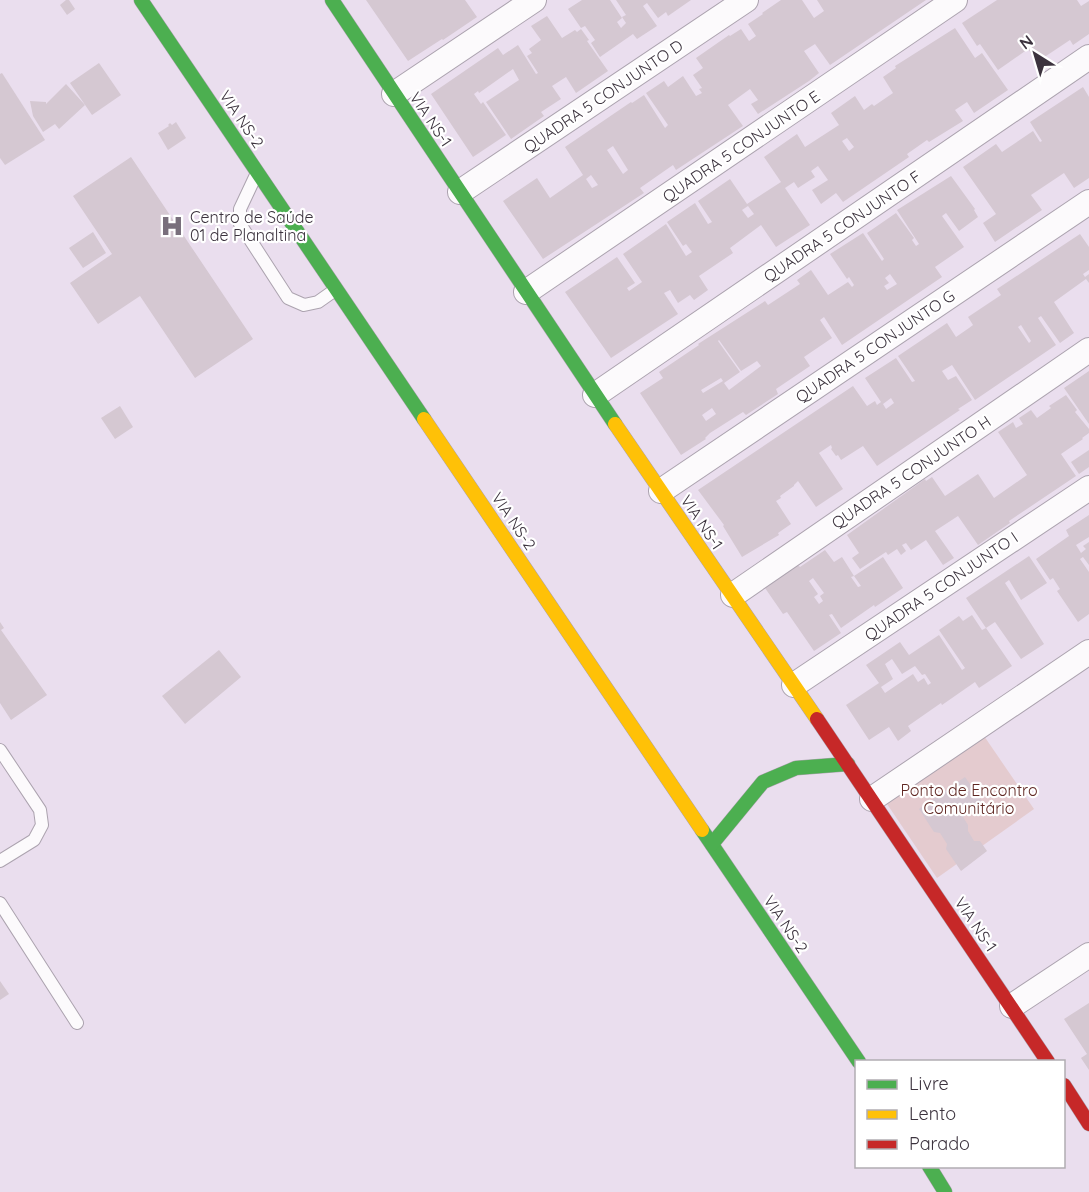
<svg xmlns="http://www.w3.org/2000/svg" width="1089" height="1192" viewBox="0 0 1089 1192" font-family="Quicksand,sans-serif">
<rect width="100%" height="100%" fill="#eadeee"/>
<!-- green -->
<polygon fill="#e4cbcf" points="982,733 1034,809 937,878 887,804"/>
<!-- building -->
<g fill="#d5c8d2" fill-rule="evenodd">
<polygon points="66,0 69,0 75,9 67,15 60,5"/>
<polygon points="366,0 465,0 477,17 443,40 442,39 408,61"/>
<polygon points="582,0 610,0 622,18 617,22 621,28 626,23 622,17 626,15 616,0 691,0 668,16 666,12 658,18 647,3 643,6 657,26 637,39 633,34 600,57 591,43 595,40 585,26 581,28 568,9"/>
<path d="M781 0H802L814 18 824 11 817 0H926L830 65 815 44 804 51 819 73 809 81 758 114 751 104 758 100 750 89 728 105 743 126 676 170 673 165 640 188 644 193 543 259 503 201 537 178 550 198 583 175 565 147 631 102 632 103 644 95 665 128 668 125 646 93 664 81 668 87 683 76 696 96 702 93 699 89 702 88 693 75 703 68 696 58 729 35 730 36 741 29 749 41 756 36 748 24 763 14 762 13ZM613 146 628 170 623 174 607 150ZM591 175 598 185 592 188 586 179Z"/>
<polygon points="997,0 1077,0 1081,6 1089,1 1089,34 1073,45 1070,40 1037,62 1028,49 998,70 980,44 977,46 962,23"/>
<polygon points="547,16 562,38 575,30 577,32 581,29 589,40 587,41 608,71 576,93 566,77 552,86 561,99 541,112 544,116 511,139 486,102 519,80 513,69 479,93 478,91 474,94 481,104 483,102 506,135 473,157 431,94 498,48 503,55 518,45 536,74 538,73 527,56 532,53 529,49 541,40 531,26"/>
<path d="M955 28 975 58 982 53 1008 90 974 113 967 102 955 110 963 121 929 142 927 140 907 154 909 157 843 202 836 193 821 204 812 190 828 180 818 166 811 171 815 177 798 188 794 182 785 188 810 225 776 247 761 225 730 248 733 253 699 276 708 290 694 300 690 295 678 303 670 290 664 293 678 314 611 358 565 292 617 257 635 283 627 288 629 291 642 282 623 254 666 224 686 256 692 252 686 244 683 246 667 222 695 203 708 224 712 222 698 201 730 179 747 204 781 182 764 157 797 134 805 147 839 125 831 113 855 96 864 110 872 104 874 106 893 93 883 77 896 68 895 66ZM847 138 854 147 849 151 842 141ZM748 206 754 214 748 218 742 210Z"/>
<polygon points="99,63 121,95 92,115 70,83"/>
<polygon points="2,73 45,140 5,165 0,158 0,74"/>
<polygon points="66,84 85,105 59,129 55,124 43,132 33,116 30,101 46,102 46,104"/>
<polygon points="1083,87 1089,97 1089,178 1074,188 1064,173 1031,195 1042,210 995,242 983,223 996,214 963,167 996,144 1002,152 1033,131 1040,142 1042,141 1030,122"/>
<polygon points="176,122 186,138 168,150 158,133 169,126 168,125 170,123 172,125"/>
<polygon points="131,157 253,339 195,378 140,296 98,324 70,283 112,254 73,196"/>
<path d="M951 176 975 209 974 210 978 217 959 231 946 213 942 216 964 247 935 267 942 277 842 345 824 317 820 320 832 338 804 357 810 366 776 389 778 394 746 415 743 412 710 433 705 438 706 439 681 455 640 393 663 378 659 372 699 345 698 344 765 301 768 305 800 284 797 280 811 270 828 295 848 282 852 287 854 285 849 277 847 279 830 254 863 233 882 261 884 259 867 233 896 213 914 238 912 240 916 246 919 244 897 210ZM890 274 897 284 887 290 884 286 889 283 885 278ZM719 340 741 371 757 361 761 366 729 390 724 383 740 372 718 341ZM721 378 723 381 703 393 701 390ZM712 408 716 414 706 421 702 415Z"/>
<polygon points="93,232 106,253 83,268 69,248"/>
<path d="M1080 234 1089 247V270L1083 274 1085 277 1089 274V283L1086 279 1054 302 1074 333 1060 343 1041 316 1038 318 1056 345 975 400 952 365 942 371 948 380 956 376 972 400 958 409 960 410 877 466 863 446 841 460 838 455 836 456 831 449 832 448 831 445 819 453 843 489 816 507 798 481 794 485V486L780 496 781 498 776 501 791 524 778 533 779 535 742 557 723 526 724 525 698 490 853 386 867 406 875 401 877 405 881 402 865 378 896 358 912 382 915 381 898 356 947 323 956 337 969 328 973 325 968 317 1001 295 997 289ZM1021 325 1031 341 1029 343 1018 327ZM891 398 894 403 886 409 883 404Z"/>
<polygon points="1089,371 1089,424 1064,388"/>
<polygon points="1066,395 1077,410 1075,412 1089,429 1089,433 1082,438 1083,439 1061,454 1076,476 1009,521 1010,523 978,545 958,516 935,531 954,558 943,565 926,540 911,550 906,543 902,545 906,551 901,555 897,549 888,555 886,552 860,569 852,558 859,553 847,535 925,479 926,481 932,477 945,496 978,474 994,498 1027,475 998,432 1013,422 1016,428 1023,424 1019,418 1031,410 1037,418 1051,408 1049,406"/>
<polygon points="120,406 133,427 115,439 101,418"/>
<polygon points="1089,450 1089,467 1079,474 1071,462"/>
<polygon points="1089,515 1089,537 1076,545 1081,553 1086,549 1083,546 1089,542 1089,565 1083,557 1080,559 1089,572 1089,614 1078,622 1057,591 1060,589 1053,578 1050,580 1036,559 1069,536 1066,530"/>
<path d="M825 550 834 562 842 557 854 576 851 577 858 587 861 586 854 576 883 557 903 588 875 607 874 605 841 628 832 614 829 615 841 633 814 651 787 612 783 614 765 588 798 565 800 567ZM813 578 824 593 820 596 823 601 819 604 814 597 818 594 809 581Z"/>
<path d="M1029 556 1047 583 1021 600 1009 580 1005 583 1044 644 1021 659 995 622 986 628 1012 666 979 688 975 682 942 705 941 703 908 726 911 731 898 741 889 727 869 740 846 705 879 683 866 665 900 642 909 655 939 635 962 670 965 668 939 630 959 616 963 621 972 615 982 630 986 628 966 598ZM892 659 902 674 915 666 922 675 925 674 931 683 928 685 924 678 918 682 913 674 885 693 881 687 893 679 885 664Z"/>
<polygon points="0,622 4,628 1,630 47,695 11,720 0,703"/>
<polygon points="219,650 241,677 185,724 162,696"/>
<polygon points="965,777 983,803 963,817 968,825 968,831 974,841 980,841 987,851 961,871 946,849 947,844 940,833 934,832 919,809"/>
<polygon points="0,981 9,994 0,1000"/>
<polygon points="1089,1003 1089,1070 1081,1058 1087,1054 1064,1019"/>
</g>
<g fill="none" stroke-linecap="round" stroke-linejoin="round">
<!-- lane casing -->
<g stroke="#aca3af" stroke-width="14">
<g id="lane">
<polyline points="256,175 240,209 240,224 288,298 304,305 318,302 335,290"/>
<polyline points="0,750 40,810 42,825 34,840 0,861"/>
<polyline points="0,903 77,1023"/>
</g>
</g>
<!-- street casing -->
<g stroke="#aca3af" stroke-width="26">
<g id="street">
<polyline points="394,94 534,0"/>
<polyline points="460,192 746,0"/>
<polyline points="526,292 955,0"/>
<polyline points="595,395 1089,57"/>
<polyline points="661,491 1089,202"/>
<polyline points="733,595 1089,350"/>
<polyline points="794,685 1089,488"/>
<polyline points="872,799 1089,652"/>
<polyline points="1012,1006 1089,955"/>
</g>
</g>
<!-- fast casing -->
<g stroke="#aca3af" stroke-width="15">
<g id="fast">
<polyline points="141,0 424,419"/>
<polyline points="332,0 615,424"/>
<polyline points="702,830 859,1062"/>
<polyline points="712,844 763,782 796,768 848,764"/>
<polyline points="929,1166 945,1192"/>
</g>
</g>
<!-- slow casing -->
<g stroke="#aca3af" stroke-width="15">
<g id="slow">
<polyline points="424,419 702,830"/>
<polyline points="615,424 817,719"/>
</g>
</g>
<!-- jam casing -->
<g stroke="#aca3af" stroke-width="15">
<g id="jam">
<polyline points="817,719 1048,1062"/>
<polyline points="1064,1085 1089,1124"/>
</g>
</g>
<!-- lane -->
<use href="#lane" stroke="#fcfafc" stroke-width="12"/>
<!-- street -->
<use href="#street" stroke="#fcfafc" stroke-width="24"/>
<!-- fast -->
<use href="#fast" stroke="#4caf50" stroke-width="14"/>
<!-- slow -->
<use href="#slow" stroke="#ffc107" stroke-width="14"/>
<!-- jam -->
<use href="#jam" stroke="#c62828" stroke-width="14"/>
</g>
<!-- icons -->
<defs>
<g id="hospital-bare" transform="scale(1.8)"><path d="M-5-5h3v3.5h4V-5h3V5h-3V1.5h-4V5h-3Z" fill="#796f7c" stroke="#fff" stroke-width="2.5" paint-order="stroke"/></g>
</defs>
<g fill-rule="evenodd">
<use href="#hospital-bare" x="172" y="226"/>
</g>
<g text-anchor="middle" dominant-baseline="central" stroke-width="4.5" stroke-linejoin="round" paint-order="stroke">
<!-- street labels -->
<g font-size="16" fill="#3c333e" stroke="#fff">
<text transform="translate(603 96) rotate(-34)">QUADRA 5 CONJUNTO D</text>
<text transform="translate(242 119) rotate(56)">VIA NS-2</text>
<text transform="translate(431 119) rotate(56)">VIA NS-1</text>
<text transform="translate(741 146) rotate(-34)">QUADRA 5 CONJUNTO E</text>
<text transform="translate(842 226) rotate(-34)">QUADRA 5 CONJUNTO F</text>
<text transform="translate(875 346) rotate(-34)">QUADRA 5 CONJUNTO G</text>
<text transform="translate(911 472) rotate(-34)">QUADRA 5 CONJUNTO H</text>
<text transform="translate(514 521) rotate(56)">VIA NS-2</text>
<text transform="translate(702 522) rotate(56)">VIA NS-1</text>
<text transform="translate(941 586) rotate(-34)">QUADRA 5 CONJUNTO I</text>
<text transform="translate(786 924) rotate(56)">VIA NS-2</text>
<text transform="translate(976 924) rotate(56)">VIA NS-1</text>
</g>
<!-- poi labels -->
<g font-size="16" fill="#3c333e" stroke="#fff" text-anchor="start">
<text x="190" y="217">Centro de Saúde<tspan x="190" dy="18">01 de Planaltina</tspan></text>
</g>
<!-- park labels -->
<g font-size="16" fill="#602722" stroke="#fff">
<text x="969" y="790">Ponto de Encontro<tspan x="969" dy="18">Comunitário</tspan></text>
</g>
</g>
<!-- legend -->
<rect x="855" y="1060" width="210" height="108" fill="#ffffff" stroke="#b1adb2" stroke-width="1.5"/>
<rect x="867" y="1080" width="30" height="9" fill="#4caf50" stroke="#b1adb2" stroke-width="1.5"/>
<text x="909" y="1090" font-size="18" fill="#3c333e">Livre</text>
<rect x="867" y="1110" width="30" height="9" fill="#ffc107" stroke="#b1adb2" stroke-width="1.5"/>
<text x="909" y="1120" font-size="18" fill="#3c333e">Lento</text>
<rect x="867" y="1140" width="30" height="9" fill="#c62828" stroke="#b1adb2" stroke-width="1.5"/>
<text x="909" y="1150" font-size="18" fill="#3c333e">Parado</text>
<!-- north arrow -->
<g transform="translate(1035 54) rotate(323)" stroke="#ffffff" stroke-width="4.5" paint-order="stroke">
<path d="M0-4.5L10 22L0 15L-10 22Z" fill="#3c333e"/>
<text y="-9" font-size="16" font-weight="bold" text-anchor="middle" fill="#3c333e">N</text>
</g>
</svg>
